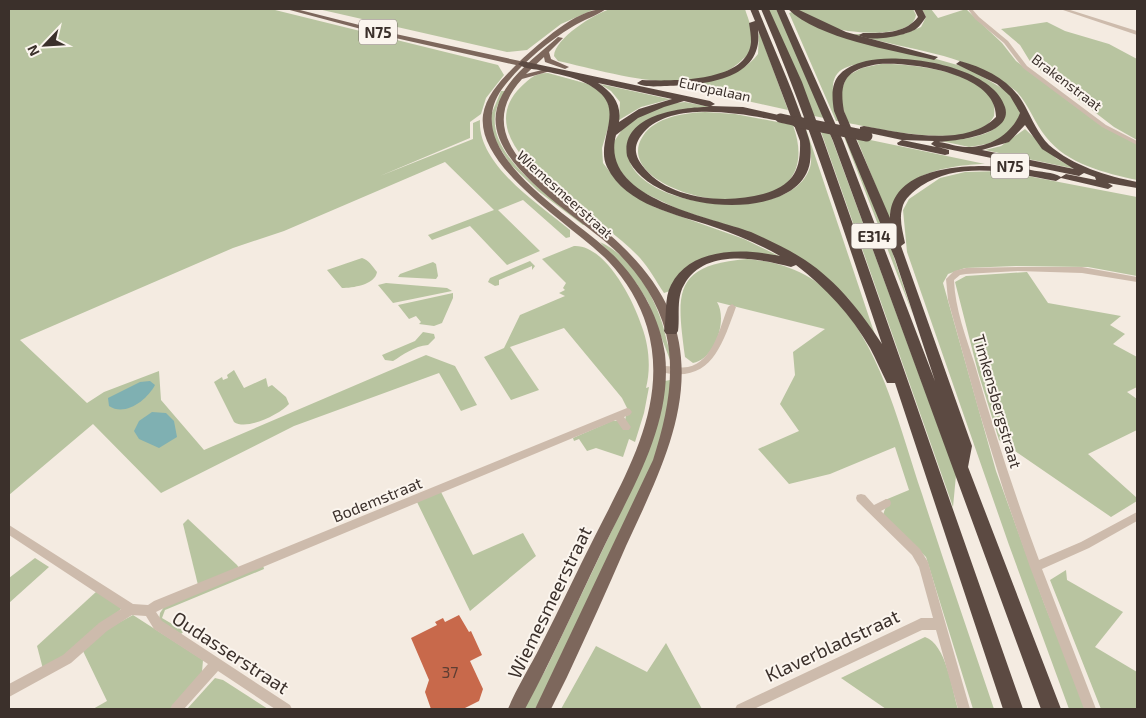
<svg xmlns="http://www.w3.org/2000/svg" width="1146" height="718" viewBox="0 0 1146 718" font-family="'Exo 2',sans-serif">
<rect width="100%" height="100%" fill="#f4ebe1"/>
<!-- green -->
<g fill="#b8c4a0">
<path d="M9 9H271L498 65 504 75 486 98 481 114 470 122V138L380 176 473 139V123L480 120C477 165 540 205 570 230V237L566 238 523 200 498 210 540 251 507 265 470 226 432 240 428 235 494 210 445 162 284 231 233 248 20 340 87 403 104 392 159 371 161 400 204 450 426 355 455 366 477 405 461 411 439 373 294 426 161 493 93 424 9 495Z"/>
<polygon points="318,9 595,9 561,24 527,50 507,52"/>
<path d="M610 9H745C748 19 757 39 753 50 751 54 745 57 742 60 699 102 609 72 558 61L554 56C555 38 594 14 610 9Z"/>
<polygon points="768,9 776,9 793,43 824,118 814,116"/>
<path d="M795 9H913L916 15C912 40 847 33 830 27 818 22 806 16 795 9Z"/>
<path d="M922 9H931L938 18 966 9 1002 43 1016 61 1104 127 1137 144V180C1105 173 1067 164 1046 137 1035 124 1029 105 1017 92 1011 87 1002 81 995 77 953 52 899 48 853 34H904L921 27 926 17Z"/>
<path d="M792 12 816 25 968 68 1005 90 1016 102 1021 116 1009 135 987 144 969 147 937 140C959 139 989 140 1003 120L994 92C979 85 946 66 931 63 918 60 902 63 889 63 838 62 822 69 840 121H836L789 13Z"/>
<polygon points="1047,22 1065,31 1109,44 1137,59 1137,140 1114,127 1031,63 1020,45 1001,29"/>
<path d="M759 31 788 110 680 86C709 81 740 78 758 54Z"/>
<path d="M881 64C908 63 1003 72 994 116 976 152 880 129 848 123L839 96 847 76 862 68Z"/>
<path d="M548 73 588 84 604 94 612 114 602 148 603 163 621 186 654 207 744 239 781 257 714 256 670 291 664 293C656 281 649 268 640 258 630 247 617 237 606 228 573 199 473 143 517 91 527 81 533 73 548 73Z"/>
<polygon points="600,84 669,99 671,99 641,107 619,120 620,102 611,91"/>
<path d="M501 91H505C501 99 496 106 495 116 490 159 555 200 585 224L583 225 538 191 510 164 493 137 491 115Z"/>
<path d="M685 102 711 107 666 113 630 138C605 206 786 230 809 170 815 156 807 139 802 126H805L875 335 848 298 748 232 680 210 636 189 615 165 613 143 628 121 667 104Z"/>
<path d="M705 112 735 114 793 125C837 247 601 198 643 136 655 117 684 113 705 112Z"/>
<polygon points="820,129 829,131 956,475 953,507"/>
<polygon points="1025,129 1057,159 1076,169 985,150 1001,146"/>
<polygon points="843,134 847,135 887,236 913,315"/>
<path d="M856 137 985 164C948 165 890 174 890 221Z"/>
<polygon points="1002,171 1137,197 1137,276 1088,267 1016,266 965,268 948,274 943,283 996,471 1044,603 1086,709 1069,709 1009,545 907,252 903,210 909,199 940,178 965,172"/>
<path d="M600 242C635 258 660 304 667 342 669 348 671 355 670 360L648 302 637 284Z"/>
<path d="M574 246C605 244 634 301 642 327 649 346 651 368 646 388L649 387 644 413 635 442 629 439 623 457 596 448 587 451 579 439 574 441 573 438 612 421 625 420 626 416 630 414 622 398 564 328 510 347 539 390 511 400 484 357 504 348 520 315 565 296 559 293 565 290 563 288 566 283 542 259Z"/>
<path d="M362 258C369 260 372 266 377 272 375 285 352 288 342 288L327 270Z"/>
<path d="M747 259C784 262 816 275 840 304 884 357 900 429 922 494 945 566 970 637 994 709H973L926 557 883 515 886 506 885 500 909 490 895 447 830 474 789 484 758 449 799 431 780 404 795 375 793 352 825 329 717 302C728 320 715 359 693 363L685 357C677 295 671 265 747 259Z"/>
<polygon points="530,261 535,266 532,270 532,266 499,280 499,285 495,286 488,282 490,278"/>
<polygon points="433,262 436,264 438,276 436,279 398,277 400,274"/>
<polygon points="1027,272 1048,303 1121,316 1110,325 1125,334 1113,344 1137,357 1137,387 1127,392 1137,399 1137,430 1088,454 1137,498 1137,501 1111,517 999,440 978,372 955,282 966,276"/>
<polygon points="386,283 447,288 452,291 393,303 378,285"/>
<polygon points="453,293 453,298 442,323 434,326 419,324 421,322 416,316 409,319 398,305"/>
<path d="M423 332 434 334 435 338 428 345C414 346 403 355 393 361L385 360 382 355 415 341Z"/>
<path d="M234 370 244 388 266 378 268 387 272 385 286 397 289 404C280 414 247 431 234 422L214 382 222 377 223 380 228 378 227 375Z"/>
<polygon points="670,380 672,383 664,429 651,467 552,678 535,709 523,709 546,669 633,486 665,381"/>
<polygon points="441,492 473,555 523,533 536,556 470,611 417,502"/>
<polygon points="188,519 237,565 239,568 198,585 183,524"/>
<polygon points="35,558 49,567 9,603 9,578"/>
<polygon points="263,565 264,569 165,610 162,618 184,631 181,634 159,620 160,613 164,607"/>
<polygon points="1066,570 1067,580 1123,612 1095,647 1137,672 1137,709 1101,709 1050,580"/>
<polygon points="97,591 122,608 80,646 43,669 37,646"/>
<polygon points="133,615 203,660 202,672 170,709 93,709 107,701 83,651 109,628"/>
<path d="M925 637C946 644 952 689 958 709H886L841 678Z"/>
<polygon points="666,643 702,709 561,709 596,646 647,672"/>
<polygon points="215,678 223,680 268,709 187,709"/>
</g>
<!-- water -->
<g fill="#7fb0b2">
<path d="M150 381 155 385C147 400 125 417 109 406L108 398 140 382Z"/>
<polygon points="152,412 166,413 174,421 177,437 159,448 139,439 134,431 139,421"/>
</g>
<!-- building -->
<polygon fill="#c8694b" points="459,615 469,632 471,631 482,655 470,661 483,689 479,701 463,709 431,709 425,692 429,680 411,638 437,625 435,622 443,618 445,622"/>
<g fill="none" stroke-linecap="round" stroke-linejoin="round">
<!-- minor -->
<g fill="#cdbbac" fill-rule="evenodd">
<polygon points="968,9 972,9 979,17 1008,41 1027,66 1106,125 1137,141 1137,145 1102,127 1023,68 1004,43 975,19"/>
<polygon points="1060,9 1067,9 1137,31 1137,35"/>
<path d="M1018 267H1082L1137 277V282L1082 273 1018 271 966 274 960 275 954 280C955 309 966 337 975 365 994 431 1015 496 1039 560L1081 542 1137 512V521L1089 548 1042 569 1096 709H1084L1030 567 1005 495 978 408 948 300 946 279 954 271 966 268Z"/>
<path d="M732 304 736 307C721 348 710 386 657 371L656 369 657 367C667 364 678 369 688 367 713 362 720 327 728 307Z"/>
<polygon points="627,408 630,409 632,412 630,415 624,417 631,427 629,430 623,430 616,420 162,609 156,612 162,621 290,705 292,709 275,709 218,671 184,709 170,709 172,705 208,664 154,629 146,616 132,615 107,631 71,663 9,697 9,684 63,655 99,623 121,609 9,535 9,525 133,604 148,605 154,601"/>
<polygon points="861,494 865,495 874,505 886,499 890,500 891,503 890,506 881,511 920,549 928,562 970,709 958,709 936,630 922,630 754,709 735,709 737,705 917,620 921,618 933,618 919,567 912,555 857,501 856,498 857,495"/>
</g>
<!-- major -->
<g fill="#7d675c" fill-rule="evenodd">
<path d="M286 9H296L391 33 520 61C540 43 578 7 606 9 596 16 583 20 572 27 547 42 520 65 502 89 455 155 582 220 618 260 642 286 660 319 665 354 673 426 629 493 600 555 575 607 552 659 525 709H508C517 687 530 667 541 645 560 608 577 571 596 534 629 469 669 401 647 327 640 303 626 280 609 262 576 227 476 169 483 115 486 95 503 78 516 65L391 37Z"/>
<path d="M558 37 563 38 549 52 551 59 569 67 565 69 545 62 544 57 526 74 550 68 554 70 522 79C461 146 569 198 610 235 635 257 657 282 670 312 703 393 659 474 626 546 607 590 587 634 567 677L551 709H535L653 460C666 419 676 376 666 333 658 302 640 275 618 253 584 219 482 164 497 108 505 78 536 57 558 37Z"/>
</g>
<!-- highway -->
<g fill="#5c4a42" fill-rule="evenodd">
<path d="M750 9H758C775 52 796 96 809 139 811 146 811 155 810 162 800 226 648 214 627 156 620 115 680 107 709 107L684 101 664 107 638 118 616 135C599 199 709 216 751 232 769 240 788 249 805 260 838 282 861 312 882 344 844 232 808 118 761 9H769L802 82 823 139 1023 709H1003L895 383H887C881 371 876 359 870 348 851 315 826 288 796 265L791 267C758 258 704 248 684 285 676 298 680 317 678 331L676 334H666L664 331C667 316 664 298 671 285 690 247 744 248 780 256 759 244 737 235 714 227 677 214 626 206 607 167 595 142 624 113 599 92 582 77 560 75 539 70 532 69 523 68 518 64L522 61 710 101 715 104 711 106 743 107 783 116 785 118 780 121C743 114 673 100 644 132 639 138 635 144 636 152 637 159 641 164 645 169 671 200 727 204 763 194 793 185 801 171 800 141L758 30C764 80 705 85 667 86 659 86 644 88 637 83L642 80C671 81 748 83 751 42 751 36 750 29 749 23L755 21ZM598 83 672 99 639 109 619 122C622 104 612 92 598 83Z"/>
<path d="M776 9H784L843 141 935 381 895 259 834 111C829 82 836 69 866 61 901 52 993 66 1005 107 1014 135 955 141 939 142 948 143 957 147 966 147 989 148 1012 134 1020 113L1010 96 997 84 956 64 960 61C986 68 1012 81 1025 106 1032 119 1038 134 1049 145 1073 166 1107 176 1137 182V188L1108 183 1113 186 1108 189 1061 178 1056 181C1013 173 961 160 921 186 913 192 904 198 902 209 899 220 903 232 905 243L901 246 972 446 968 467 1061 709H1041L833 141ZM879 64C911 62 997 73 996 117 966 148 902 133 864 126L860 127V131L902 140 897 143 898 145 945 155 949 154V150L938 147 1079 176 1084 173 1095 177 1096 180 1066 174 1061 177C1053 172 1040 172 1031 170 991 163 891 158 890 218L844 111C838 79 848 69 879 64ZM1025 125 1042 149 1074 169 982 150 1009 142ZM902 140 934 141 931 144 936 147Z"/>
<path d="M788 9H797L846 32 938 57 934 60C892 50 819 39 788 9Z"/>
<path d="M914 9H922L926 17C923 21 920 26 916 29 905 36 869 43 859 35L863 33C882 33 905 34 918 17Z"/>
</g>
<!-- highway-bridge-far1 -->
<polyline stroke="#5c4a42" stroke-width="9" points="780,118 803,123"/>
<!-- highway-bridge -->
<polyline stroke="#5c4a42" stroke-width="11" points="797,122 867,136"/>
</g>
<g text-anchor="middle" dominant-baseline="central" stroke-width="4" stroke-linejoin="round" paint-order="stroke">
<!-- far-street labels -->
<g font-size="14" fill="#3b302b" stroke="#fbf5ee">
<text transform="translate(1067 82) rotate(37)">Brakenstraat</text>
<text transform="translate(715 89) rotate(12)">Europalaan</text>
<text transform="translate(565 194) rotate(42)">Wiemesmeerstraat</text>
</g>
<!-- shield labels -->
<g fill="#fbf5ee" stroke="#756b66" stroke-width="1">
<rect x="359" y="19.5" width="38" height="25" rx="4"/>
<rect x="991" y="153.5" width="38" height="25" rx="4"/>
<rect x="851.5" y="223.5" width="45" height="25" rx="4"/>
</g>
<g font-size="15" font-weight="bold" fill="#3b302b">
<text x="378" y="32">N75</text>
<text x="1010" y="166">N75</text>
<text x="874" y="236">E314</text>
</g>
<!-- street labels -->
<g font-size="16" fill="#3b302b" stroke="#fbf5ee">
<text transform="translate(998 401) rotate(74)">Timkensbergstraat</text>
<text transform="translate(377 499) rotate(-22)">Bodemstraat</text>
</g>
<!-- near-number labels -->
<g font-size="16" fill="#5e3e33">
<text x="450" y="671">37</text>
</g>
<!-- near-street labels -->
<g font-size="19" fill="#3b302b" stroke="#fbf5ee">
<text transform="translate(549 602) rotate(-64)">Wiemesmeerstraat</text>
<text transform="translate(832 645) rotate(-25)">Klaverbladstraat</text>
<text transform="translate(231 652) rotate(33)">Oudasserstraat</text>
</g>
</g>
<!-- border -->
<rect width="1146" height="718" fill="none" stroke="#3b302b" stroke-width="20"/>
<!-- north arrow -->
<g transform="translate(45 45) rotate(245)" stroke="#fbf5ee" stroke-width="4" paint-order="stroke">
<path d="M0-4L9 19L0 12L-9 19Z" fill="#3b302b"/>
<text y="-8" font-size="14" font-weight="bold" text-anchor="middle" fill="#3b302b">N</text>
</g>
</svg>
